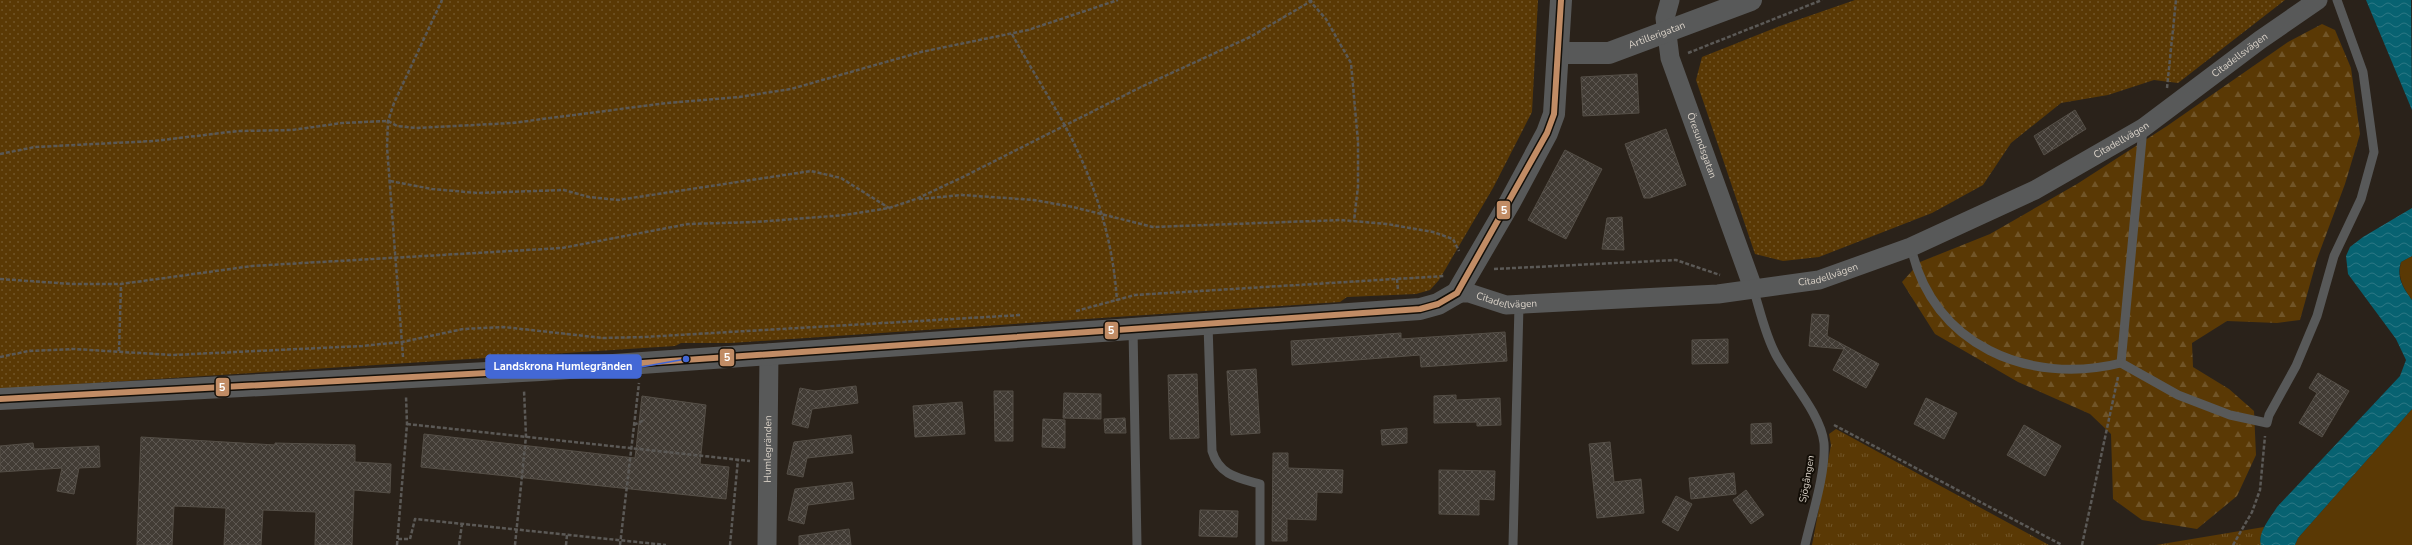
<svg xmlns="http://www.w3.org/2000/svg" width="2412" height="545" viewBox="0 0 2412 545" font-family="'Nunito Sans',sans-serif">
<defs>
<pattern id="grass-tufts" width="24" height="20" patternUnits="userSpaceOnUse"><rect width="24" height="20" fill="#5a3905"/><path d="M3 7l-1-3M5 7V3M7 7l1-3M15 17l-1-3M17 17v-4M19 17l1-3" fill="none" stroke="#715528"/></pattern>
<pattern id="forest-firs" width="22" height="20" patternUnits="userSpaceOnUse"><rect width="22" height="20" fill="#5a3905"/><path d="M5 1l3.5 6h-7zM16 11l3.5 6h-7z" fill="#715528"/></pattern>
<pattern id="park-dots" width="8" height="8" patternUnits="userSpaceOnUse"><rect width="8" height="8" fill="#5a3905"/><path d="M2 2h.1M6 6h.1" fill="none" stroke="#715528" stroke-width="1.8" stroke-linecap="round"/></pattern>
<pattern id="water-waves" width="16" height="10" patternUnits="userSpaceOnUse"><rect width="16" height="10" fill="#076271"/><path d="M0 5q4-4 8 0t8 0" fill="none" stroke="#2b7784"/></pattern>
<pattern id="building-cross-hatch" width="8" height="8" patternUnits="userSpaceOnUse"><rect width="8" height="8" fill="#423c35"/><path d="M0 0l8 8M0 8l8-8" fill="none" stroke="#5d5751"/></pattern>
</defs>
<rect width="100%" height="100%" fill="#2a221a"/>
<!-- grass -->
<g fill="url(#grass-tufts)">
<polygon points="1836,429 2049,545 1812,545 1831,445 1829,434"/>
<polygon points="2264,527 2260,540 2262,545 2156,545"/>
</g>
<!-- forest -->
<polygon fill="url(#forest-firs)" points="2322,24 2335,30 2351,68 2360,134 2345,184 2317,259 2300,320 2277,323 2227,321 2192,343 2193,367 2229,389 2254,411 2256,455 2237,496 2197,529 2142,520 2113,499 2111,434 2090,414 2018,382 1935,334 1902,282 1920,262 1990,234 2077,184 2167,126 2288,42"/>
<!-- park -->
<g fill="url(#park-dots)">
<polygon points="0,0 1538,0 1532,112 1493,188 1439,280 1430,290 1416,294 1347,297 1340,302 731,343 681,343 675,346 0,389"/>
<polygon points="1855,0 2285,0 2178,83 2154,80 2108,95 2061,103 2011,143 1983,185 1932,213 1819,257 1783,261 1755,254 1696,80 1702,57 1780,26"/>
</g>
<!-- garden -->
<g fill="#5a3905">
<path d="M2412 256V300C2403 288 2397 277 2401 262Z"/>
<polygon points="2412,409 2412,545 2295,545 2298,538"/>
</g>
<!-- water -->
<g fill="url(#water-waves)">
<polygon points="2366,0 2411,0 2412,110"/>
<path d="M2412 208V256L2401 262C2396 277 2403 288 2412 300V409L2298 538 2295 545H2261C2257 533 2271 517 2277 507L2400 376 2406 360 2396 339 2348 274 2346 256 2350 247 2363 237Z"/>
</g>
<!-- building -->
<g fill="url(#building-cross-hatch)" stroke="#554f47">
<polygon points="1637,74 1639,113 1583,116 1581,77"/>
<polygon points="2075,110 2086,129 2044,155 2034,136"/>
<polygon points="1666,129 1686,185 1650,198 1644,198 1625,144"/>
<polygon points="1565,150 1602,169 1566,239 1528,220"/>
<polygon points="1622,217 1624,250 1602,249 1607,218"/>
<polygon points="1812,314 1829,315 1827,336 1879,364 1866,388 1833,370 1844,349 1809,346"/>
<polygon points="1505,332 1507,361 1421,367 1420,355 1292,365 1291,341 1401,333 1401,339"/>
<polygon points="1728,339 1728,363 1692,364 1692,340"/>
<polygon points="1256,369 1260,433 1231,435 1227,371"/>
<polygon points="2318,373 2349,391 2322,437 2299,423 2317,393 2309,388"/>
<polygon points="1197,374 1199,438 1170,439 1168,375"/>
<polygon points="856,386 858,403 812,409 808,428 792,424 800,388 815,391"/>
<polygon points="994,391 1013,391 1013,441 995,441"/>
<polygon points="1064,393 1101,394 1101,419 1063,418"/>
<polygon points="1456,395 1456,400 1500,398 1501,425 1477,426 1477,422 1434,423 1434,396"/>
<polygon points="642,396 706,405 700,464 729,467 726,499 421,467 424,434 635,458"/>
<polygon points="1926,398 1957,413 1944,439 1914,424"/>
<polygon points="962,402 965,434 915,437 913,406"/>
<polygon points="1125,418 1126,433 1105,433 1104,419"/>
<polygon points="1043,419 1065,420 1065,448 1042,447"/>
<polygon points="1771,423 1772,443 1751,444 1751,424"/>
<polygon points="2024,425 2061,446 2045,476 2007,455"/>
<polygon points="1407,428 1407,443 1382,445 1381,430"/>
<polygon points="851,435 853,453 807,458 803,477 787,474 794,442"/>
<polygon points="141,437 275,445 275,443 355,445 355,462 391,464 390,493 354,490 352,545 315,545 316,512 263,510 261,545 224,545 226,508 174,506 172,545 137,545"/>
<polygon points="1610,442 1614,482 1641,479 1644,513 1597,518 1589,444"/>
<polygon points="33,443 34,449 99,446 100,467 79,468 74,494 57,491 62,468 0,472 0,446"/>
<polygon points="1273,453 1288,453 1288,468 1343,470 1342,493 1317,492 1316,520 1287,519 1287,541 1272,541"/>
<polygon points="1439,470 1495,471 1494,500 1479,499 1479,515 1439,514"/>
<polygon points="1734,473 1736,494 1691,499 1689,478"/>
<polygon points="852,482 854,499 808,505 804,524 788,520 795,489"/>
<polygon points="1746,490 1764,515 1751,524 1733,500"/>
<polygon points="1676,496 1692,504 1678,531 1662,522"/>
<polygon points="1200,510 1238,511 1237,537 1199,536"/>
<polygon points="849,529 851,545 799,545 799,536"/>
</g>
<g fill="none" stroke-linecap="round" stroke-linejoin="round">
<!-- path -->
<g stroke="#5b5956" stroke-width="2.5" stroke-dasharray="4 2" stroke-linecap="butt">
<polyline points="1309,0 1326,19 1351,63 1358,142 1358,186 1354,221"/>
<path d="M1012 34C1028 64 1047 93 1064 124 1094 179 1113 238 1117 301"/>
<polyline points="1688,53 1822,0"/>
<polyline points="2167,88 2176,0"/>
<polyline points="0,154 35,147 154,141 238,131 292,130 342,123 388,121 397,126 416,128 512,123 667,103 739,97 791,89 921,52 1028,30 1118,0"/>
<polyline points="390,181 432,189 478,193 564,190 589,197 618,200 811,171 841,178 889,208"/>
<polyline points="919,199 962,195 1034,200 1073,207 1153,227 1341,220 1387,224 1433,232 1453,239 1459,251"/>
<polyline points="1494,269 1676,260 1720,275"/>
<polyline points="0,279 72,284 121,284 252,266 562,248 688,224 756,222 845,215 889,208 916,199 963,177 1141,87 1250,37 1313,0"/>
<polyline points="1397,279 1398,290"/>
<polyline points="1076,311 1135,295 1444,276"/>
<polyline points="119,351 121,284"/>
<polyline points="0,357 29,351 74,349 172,355 362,346 402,342 463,329 504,327 603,338 644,337 1021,315"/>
<polyline points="403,357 387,147 388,121 394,103 442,0"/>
<polyline points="407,424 750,461"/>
<polyline points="634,425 644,420"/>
<polyline points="1834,425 2062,545"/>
<polyline points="398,539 410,539 415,519 666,545"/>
<polyline points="397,545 407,424 406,396"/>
<polyline points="459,545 462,524"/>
<polyline points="515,545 526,436 524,390"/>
<polyline points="566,545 567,535"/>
<polyline points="620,545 639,383"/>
<polyline points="730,545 738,459"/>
<polyline points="2082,545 2118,377"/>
<polyline points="2233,545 2252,512 2260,490 2265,436"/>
</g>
<!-- service -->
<g stroke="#585959" stroke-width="9">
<path d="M1911 247C1932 345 2029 386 2121 363L2143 128"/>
<path d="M1753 288C1760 310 1765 335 1776 355 1790 381 1821 414 1824 443 1826 473 1812 515 1805 545"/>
<path d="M1208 324 1212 451C1219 475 1238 478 1260 484V545"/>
<polyline points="1133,329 1137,545"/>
<polyline points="2121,363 2178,395 2230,415 2267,423 2269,415 2296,366 2317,316 2334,256 2361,199 2374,152 2363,72 2337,0"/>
<polyline points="1513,545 1519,305"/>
</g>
<!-- minor -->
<g stroke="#585959" stroke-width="19">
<path id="s1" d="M1670 0 1665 18 1670 58 1753 288"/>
<path id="s2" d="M1457 293H1469L1506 305 1718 294 1819 280 1911 247 2035 190 2143 128 2260 40 2318 0"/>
<path id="s3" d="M767 545 769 353"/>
</g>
<!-- tertiary -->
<g stroke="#585959" stroke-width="22">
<path id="s4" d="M1558 53H1609L1751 0"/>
<polyline points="0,399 541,370 1420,309 1438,304 1457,293 1510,202 1547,133 1554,114 1561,0"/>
</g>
<!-- bus-1 casing -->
<g stroke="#130e07" stroke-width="9">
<polyline id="bus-1" points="0,399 541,370 1420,309 1438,304 1457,293 1547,133 1554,114 1561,0"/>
</g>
<!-- bus-1 -->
<use href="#bus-1" stroke="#c18c65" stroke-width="6"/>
</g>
<g text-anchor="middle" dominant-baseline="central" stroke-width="4" stroke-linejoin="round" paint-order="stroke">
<!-- street labels -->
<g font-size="10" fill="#d9d1c7" stroke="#130e07">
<text stroke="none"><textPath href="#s4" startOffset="102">Artillerigatan</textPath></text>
<text stroke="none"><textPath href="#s2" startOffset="845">Citadellsvägen</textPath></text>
<text stroke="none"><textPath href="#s2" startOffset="699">Citadellvägen</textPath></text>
<text stroke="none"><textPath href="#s1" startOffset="152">Öresundsgatan</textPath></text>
<text stroke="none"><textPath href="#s2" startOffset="375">Citadellvägen</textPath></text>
<text stroke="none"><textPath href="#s2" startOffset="51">Citadellvägen</textPath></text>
<text stroke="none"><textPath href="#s3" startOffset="96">Humlegränden</textPath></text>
<text transform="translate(1807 479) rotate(-80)">Sjögången</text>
</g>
</g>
<!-- callouts -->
<path fill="none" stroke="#4368d5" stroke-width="1.5" d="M686 359L641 367"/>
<circle fill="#4368d5" stroke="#130e07" stroke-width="1.5" cx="686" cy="359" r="4"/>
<rect fill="#4368d5" stroke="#4368d5" stroke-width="1.5" x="486" y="355" width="155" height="23" rx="4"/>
<g font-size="11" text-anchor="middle" font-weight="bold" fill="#fff">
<text x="563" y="370">Landskrona Humlegränden</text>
</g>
<g stroke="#130e07" stroke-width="1.5">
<rect x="1496" y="200" width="15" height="20" rx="4" fill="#c18c65"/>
<rect x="1104" y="321" width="15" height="19" rx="4" fill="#c18c65"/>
<rect x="719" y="348" width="16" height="19" rx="4" fill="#c18c65"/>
<rect x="215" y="377" width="15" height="20" rx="4" fill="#c18c65"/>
</g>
<g font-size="11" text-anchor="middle" font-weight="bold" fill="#fff">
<text x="1504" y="214">5</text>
<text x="1111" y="334">5</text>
<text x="727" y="361">5</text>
<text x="222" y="391">5</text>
</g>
</svg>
